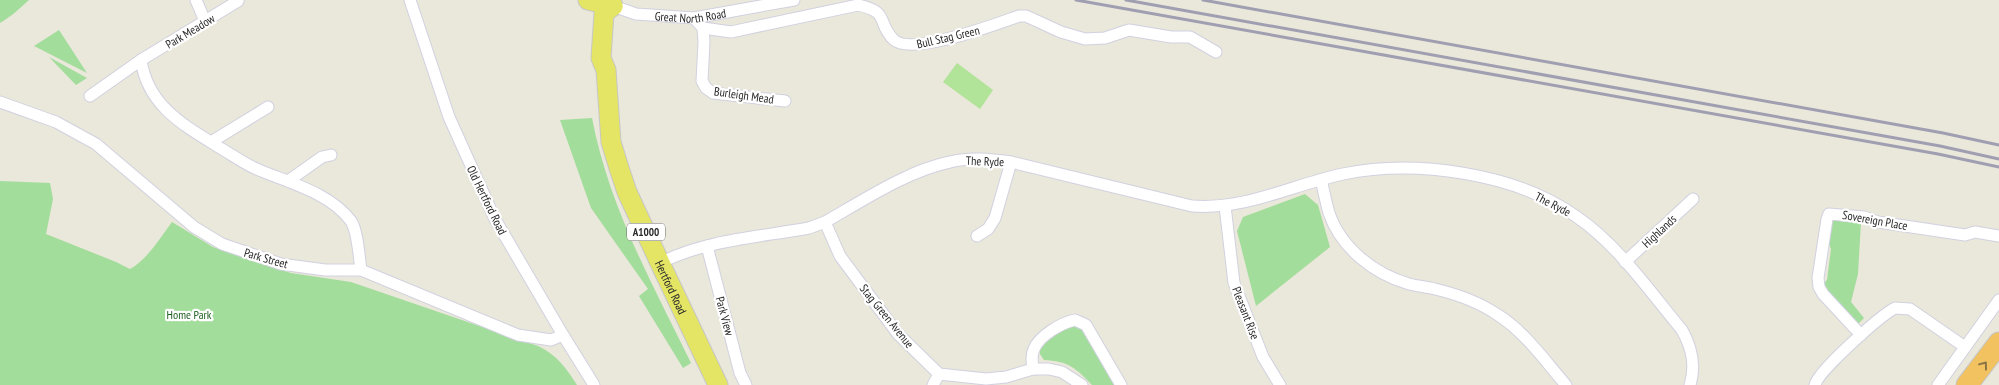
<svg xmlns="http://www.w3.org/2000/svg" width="1999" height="385" viewBox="0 0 1999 385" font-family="'PT Sans Narrow',sans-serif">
<rect width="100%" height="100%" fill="#eae7db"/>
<!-- green -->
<g fill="#a2dd9b">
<path d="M0 0H29C21 7 11 17 0 23Z"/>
<polygon points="59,30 87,73 34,46"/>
<polygon points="49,57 87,78 76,85"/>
<path d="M592 118C609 207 652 283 691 363L683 368 639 296 648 289 591 208 560 120Z"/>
<path d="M0 181 50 183 53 199 46 234 116 262 130 269C148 259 159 239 172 222L213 247 291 273 351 282 538 346C557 355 566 368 577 385H0Z"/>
<polygon points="1305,194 1318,205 1330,247 1256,306 1237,231 1243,217"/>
<polygon points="1836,216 1861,222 1858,274 1851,302 1864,318 1858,324 1826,290 1824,283 1827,280 1831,249 1828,242 1831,220"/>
<path d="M1077 325 1084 330 1117 385H1092C1076 368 1068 361 1044 360L1040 354 1039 349 1042 344 1065 328Z"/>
</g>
<!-- pitch -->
<polygon fill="#b1e398" points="957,63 993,90 980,109 943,82"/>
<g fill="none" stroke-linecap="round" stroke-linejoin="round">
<!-- street casing -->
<g stroke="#d1d1e0" stroke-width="13">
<g id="street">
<polyline points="196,0 205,21"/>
<polyline points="410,0 449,117 495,219 563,335 594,385"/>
<path id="s1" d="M613 6 636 14 694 18 794 0"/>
<path d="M694 18 703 28 731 32 858 5C891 12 876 23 894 40 912 56 996 24 1019 16H1026L1061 32 1085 39 1105 38 1129 30 1171 37H1190L1216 52"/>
<polyline points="703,28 704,42 702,81 706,88 713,93 785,101"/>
<path d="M141 60C148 107 185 126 222 149 234 156 246 165 259 170 290 183 330 193 351 221 358 232 359 257 361 270"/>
<polyline points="90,96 141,60 238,1"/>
<polyline points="0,102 56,122 96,144 194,227 222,244 281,264 325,270 361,270 518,335 551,340 563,335"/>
<polyline points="211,142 268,107"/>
<path d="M1321 180C1324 191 1326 203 1329 213 1341 248 1374 274 1409 284 1417 286 1426 287 1435 289 1456 294 1479 302 1498 315 1525 332 1545 361 1566 385"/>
<polyline points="288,181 322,157 331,155"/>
<polyline points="1225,206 1234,283 1263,357 1280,385"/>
<polyline points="825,222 840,256 898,334 939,374 986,379 1006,377 1033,369 1049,369 1062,372 1082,385"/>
<polyline points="977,236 988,229 995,218 1011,162"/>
<polyline points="707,246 740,373 746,385"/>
<polyline points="1625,262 1693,199"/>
<path d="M660 263C705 240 760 237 809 228L825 222C862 201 909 170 950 162 970 157 990 159 1011 162L1192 206C1247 210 1291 185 1343 174 1415 159 1516 173 1577 217 1619 246 1650 292 1682 330 1692 348 1696 365 1690 385"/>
<polyline points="1861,335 1823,294 1819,287 1818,278 1827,219 1829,214 1864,217 1878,222 1965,235 1975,232 1999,236"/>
<path d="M1033 369C1032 362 1031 355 1034 349 1039 336 1061 323 1075 320L1086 325 1121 385"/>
<polyline points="933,385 939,374"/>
<path d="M1815 385C1818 371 1880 316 1895 308L1910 309 1965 347"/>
<polyline points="1938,385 1999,300"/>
</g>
</g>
<!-- primary casing -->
<g stroke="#c7c7c7" stroke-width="21">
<g id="primary">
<polyline points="588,0 613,6"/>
<path id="s2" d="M613 6 604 13 601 58 606 70 611 142 619 168 627 192 660 263 718 385"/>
</g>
</g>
<!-- highway casing -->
<g stroke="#c7c7c7" stroke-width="23">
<polyline id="highway" points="1967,385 1999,343"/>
</g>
<!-- street -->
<use href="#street" stroke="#fff" stroke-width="11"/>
<!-- primary -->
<use href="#primary" stroke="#e4e565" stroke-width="19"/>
<!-- highway -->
<use href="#highway" stroke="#f1c25f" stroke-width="21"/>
<!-- rail -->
<g stroke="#a09fb1" stroke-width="3">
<polyline points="1076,0 1938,154 1999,167"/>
<polyline points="1126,0 1940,146 1999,159"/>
<polyline points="1203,0 1943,133 1999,145"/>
</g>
</g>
<!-- one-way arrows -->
<defs><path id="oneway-chevron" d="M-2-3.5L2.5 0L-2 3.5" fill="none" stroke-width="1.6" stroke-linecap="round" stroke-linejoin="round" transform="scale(1.25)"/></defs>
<use stroke="#8c7544" href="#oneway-chevron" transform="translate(1984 365) rotate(-53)"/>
<g text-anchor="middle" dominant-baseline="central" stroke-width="4.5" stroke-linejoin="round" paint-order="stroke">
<!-- shield labels -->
<rect fill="#fff" stroke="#686868" stroke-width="1" x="627" y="223.5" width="38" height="17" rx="4"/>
<g font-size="11" font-weight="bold" fill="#282828">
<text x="646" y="232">A1000</text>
</g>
<!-- street labels -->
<g font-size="12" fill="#282828" stroke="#fff">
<text stroke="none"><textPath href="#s1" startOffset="79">Great North Road</textPath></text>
<text transform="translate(190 31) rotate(-31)">Park Meadow</text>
<text transform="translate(948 37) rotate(-13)">Bull Stag Green</text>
<text transform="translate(744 95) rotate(8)">Burleigh Mead</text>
<text transform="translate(985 161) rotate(2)">The Ryde</text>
<text transform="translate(487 200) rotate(64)">Old Hertford Road</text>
<text transform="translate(1553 204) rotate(27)">The Ryde</text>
<text transform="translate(1875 220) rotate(10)">Sovereign Place</text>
<text transform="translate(1659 231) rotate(-43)">Highlands</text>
<text transform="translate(266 258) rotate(16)">Park Street</text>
<text stroke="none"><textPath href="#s2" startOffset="299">Hertford Road</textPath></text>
<text transform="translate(1246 313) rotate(69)">Pleasant Rise</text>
<text transform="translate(725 316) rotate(75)">Park View</text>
<text transform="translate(887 316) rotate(51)">Stag Green Avenue</text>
</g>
<!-- park labels -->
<g font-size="12" fill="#1f5f21" stroke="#fff">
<text x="189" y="314">Home Park</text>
</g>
</g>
</svg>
